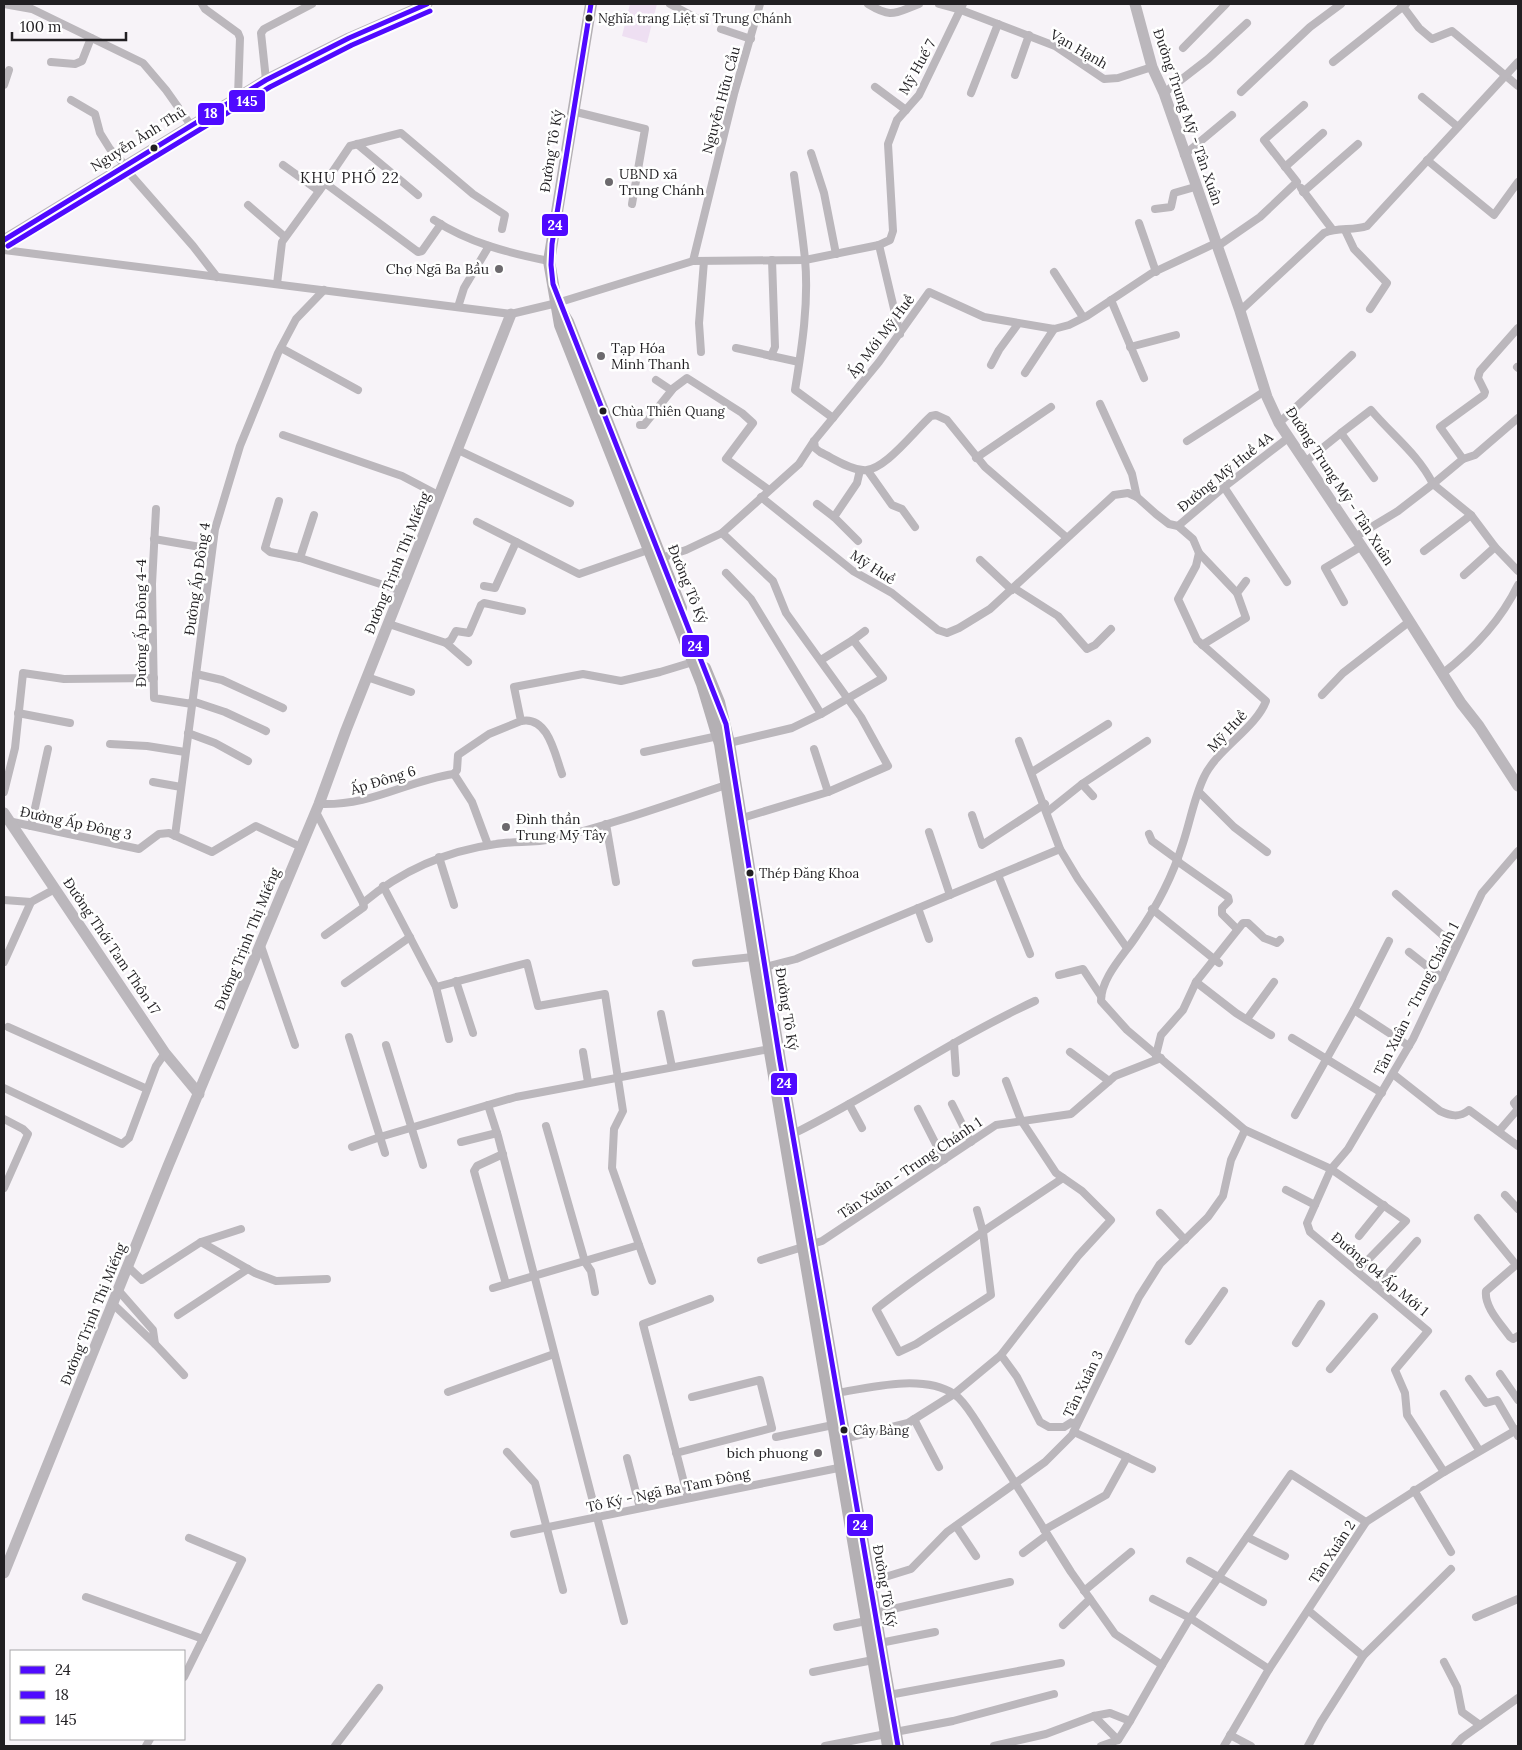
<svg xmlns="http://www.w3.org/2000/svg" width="1522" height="1750" viewBox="0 0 1522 1750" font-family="Lora,serif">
<rect width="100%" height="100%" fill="#f7f3f8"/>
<!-- green -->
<polygon fill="#eedff2" points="630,4 657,4 647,43 622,36"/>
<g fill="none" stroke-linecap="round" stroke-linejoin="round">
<!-- street -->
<g stroke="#bbb7bc" stroke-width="8">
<polyline points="4,4 32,9 143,63 166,90 190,124"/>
<polyline points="202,4 205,9 238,33 240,38 238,96"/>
<polyline points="670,4 702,21"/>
<path d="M868 4C893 19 894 13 919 4"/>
<polyline points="939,4 961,10 1055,46 1104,79 1118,78 1152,67"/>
<polyline points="1401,4 1419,28 1432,39 1452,31 1518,86"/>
<polyline points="721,29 751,39"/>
<polyline points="1183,48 1226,4"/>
<polyline points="51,62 75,64 82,61 91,38"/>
<polyline points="1333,62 1406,4"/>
<polyline points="1015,75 1029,35"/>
<polyline points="266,80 261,33 264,29 312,4"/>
<polyline points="4,85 9,70"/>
<polyline points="875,87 906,110"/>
<polyline points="1241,92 1310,27 1341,4"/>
<polyline points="971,93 998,24"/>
<polyline points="1164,93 1208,59 1247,23"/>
<polyline points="1422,97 1458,127"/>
<polyline points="71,100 95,114 100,133 110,149 125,165"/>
<polyline points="572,111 645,129 632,204"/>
<polyline points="357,144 418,195"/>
<polyline points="811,153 824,193 836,254"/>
<polyline points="1184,155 1232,115"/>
<polyline points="1427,160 1494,215 1518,182"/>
<polyline points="283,165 319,191"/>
<polyline points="123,166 193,246 217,277"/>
<polyline points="1285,167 1323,133"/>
<path d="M794 175C798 203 802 231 805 259 809 302 802 347 795 390L833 418"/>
<polyline points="325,183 350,146 401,133 473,194 505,215 502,229"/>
<polyline points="1301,188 1332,229"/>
<polyline points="1303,192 1358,144"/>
<polyline points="248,205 285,237"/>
<polyline points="1155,209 1171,207 1174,193 1195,187"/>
<path d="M434 220C469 243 509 253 549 261"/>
<polyline points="1139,223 1156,272"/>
<polyline points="1345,230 1354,249 1387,283 1370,309"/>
<polyline points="879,245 900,334"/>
<polyline points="1218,246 1260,217 1297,182 1264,140 1304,105"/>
<polyline points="4,250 511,314 557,303 693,261 805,260 879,245 890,240 893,231 888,144 897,120 919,95 963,4"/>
<polyline points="693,261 734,94 760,4"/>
<polyline points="1054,272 1083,317"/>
<polyline points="277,284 282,242 325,183 418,252 422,251 441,224"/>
<polyline points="1111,300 1144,378"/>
<polyline points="458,307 464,288 489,246"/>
<path d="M1240 311 1324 233C1338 227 1353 231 1367 226L1518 62"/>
<polyline points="1130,347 1176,335"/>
<polyline points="281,348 358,390"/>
<polyline points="736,348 799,362"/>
<polyline points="701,352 699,323 704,261"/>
<polyline points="771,356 775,347 772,260"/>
<polyline points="991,365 999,350 1018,324"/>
<polyline points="1517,367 1518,368"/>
<polyline points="1025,373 1054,329"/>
<polyline points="656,380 671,390 687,378 742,413 753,423 726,459 769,490"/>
<polyline points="1100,404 1132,474 1137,497"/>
<polyline points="1279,423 1352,355"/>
<polyline points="640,425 644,425 672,390"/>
<polyline points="283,435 402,476 440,496"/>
<path d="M814 441 815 448 820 452C833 458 848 469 863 470 883 473 915 430 931 416L936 415 947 420 985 467 1066 537"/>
<polyline points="1187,441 1265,391"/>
<polyline points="458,450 570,503"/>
<polyline points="976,458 1051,407"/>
<polyline points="1463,459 1475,455 1518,418"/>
<polyline points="1305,462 1341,433"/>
<polyline points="868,471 892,505 902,509 915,527"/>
<path d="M1374 478 1341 433 1371 410C1392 435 1418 454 1433 484L1463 459 1440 427 1484 395 1485 392 1478 378 1480 371 1518 328"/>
<polyline points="1224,487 1287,582"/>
<path d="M761 497 853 571 892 593 938 630 947 633 959 628 990 609 1114 495 1128 493 1137 497 1156 514 1169 524 1178 526 1193 539 1199 553 1196 566 1178 599 1197 640 1266 701C1256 728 1217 749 1204 777 1194 798 1190 822 1183 843 1173 875 1156 908 1137 935 1125 954 1101 977 1101 1001L1127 1030 1245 1130 1331 1169 1406 1221 1357 1271"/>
<polyline points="279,501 265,548 270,552 300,558 402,591"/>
<polyline points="817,504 834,517"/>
<polyline points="156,509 152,584 154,698 192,704"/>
<polyline points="477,522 579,574 648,550"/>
<polyline points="1178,526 1224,487 1288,438"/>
<polyline points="722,533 773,581 786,613 861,717 888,766 828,792 739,819"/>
<polyline points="1355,537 1398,511 1433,484 1471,515 1495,547 1518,571"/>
<polyline points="154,539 212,549"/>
<polyline points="858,541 834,517 857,483 860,470"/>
<polyline points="1424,551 1471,515"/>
<polyline points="1199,553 1237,593"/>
<polyline points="300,558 314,515"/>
<polyline points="661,558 686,550 722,533 799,464 814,441 879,362 929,292 984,317 1054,329 1069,325 1087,316 1152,273 1216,243"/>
<polyline points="980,560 1012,590"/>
<polyline points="726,573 751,599 821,714"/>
<polyline points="1464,575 1495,547"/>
<polyline points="484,586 495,588 516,542"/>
<polyline points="1014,588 1058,616 1087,649 1095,645 1111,629"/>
<polyline points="1344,602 1325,568 1362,546"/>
<polyline points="389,624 446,643 451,640 456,631 469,633 481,605 484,603 522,611"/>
<polyline points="853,640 865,631"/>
<polyline points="446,643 468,662"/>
<polyline points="1202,645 1246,618 1237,593 1246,581"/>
<polyline points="196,674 222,680 283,708"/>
<path d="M1442 674C1473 650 1501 620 1518 585"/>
<polyline points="367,677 411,692"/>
<polyline points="1322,695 1343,673 1410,621"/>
<polyline points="192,701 225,712 266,731"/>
<polyline points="18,713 70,723"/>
<path d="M521 721C548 715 555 755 562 774"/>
<polyline points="188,733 215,743 248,761"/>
<polyline points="1019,741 1060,849 1078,879 1127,948"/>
<polyline points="729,743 792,728 821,714 883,678 853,640 821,660"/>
<polyline points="110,744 147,746 185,752"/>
<polyline points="814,749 828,792"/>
<polyline points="644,752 718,736"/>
<polyline points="1032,772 1108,724"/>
<polyline points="454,774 457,770 458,755 489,734 521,721 514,687 583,674 621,681 660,672 693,662"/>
<polyline points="454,774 472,802 488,845"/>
<polyline points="153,782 181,787"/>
<polyline points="1082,784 1147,741"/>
<polyline points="4,792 15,748 23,673 64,679 154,678"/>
<polyline points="1199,792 1234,827 1267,852"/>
<path d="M319 804C373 806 405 781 454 774"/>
<path d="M316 812 363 903C401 871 446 851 496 844 514 841 534 843 552 839 611 825 669 804 726 785"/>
<polyline points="1047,812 1082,784 1093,796"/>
<polyline points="972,815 982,845 1045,804"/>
<polyline points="8,821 139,849 159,834 169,833 212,852 256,826 301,847"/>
<polyline points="606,824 616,882"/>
<polyline points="31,826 48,749"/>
<polyline points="929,832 950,895"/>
<polyline points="1149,834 1152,841 1178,860"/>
<polyline points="175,836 215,529 240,446 278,353 296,319 324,290"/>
<polyline points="439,857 454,905"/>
<polyline points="1177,861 1228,897 1229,901 1222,908 1222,914 1237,929"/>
<polyline points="998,875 1030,954"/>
<polyline points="383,886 436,987 527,963 538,1006 605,994 623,1111 614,1129 612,1168 639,1245 493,1288"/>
<polyline points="1396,894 1456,947"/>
<polyline points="4,900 31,902"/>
<polyline points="918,908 929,939"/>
<polyline points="1152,909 1219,963"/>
<polyline points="325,935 364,907 363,903"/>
<polyline points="261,946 295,1045"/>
<polyline points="1409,952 1442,978"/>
<polyline points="4,962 31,902 55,889"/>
<polyline points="696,963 753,957"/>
<polyline points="765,967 796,959 1060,849"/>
<polyline points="1059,975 1083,969 1101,996"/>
<polyline points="456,981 473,1033"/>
<polyline points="1196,982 1243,923 1248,923 1264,938 1277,943 1280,940"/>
<polyline points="345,983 410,937"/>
<polyline points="436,987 449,1039"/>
<polyline points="1354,1010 1389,941"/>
<polyline points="661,1014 672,1067"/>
<polyline points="1247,1019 1274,982"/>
<polyline points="8,1027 147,1089"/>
<polyline points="349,1037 380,1137 488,1105 498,1136 624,1621"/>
<polyline points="1292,1038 1382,1093"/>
<polyline points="954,1043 956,1073"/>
<polyline points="386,1045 423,1165"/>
<polyline points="583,1052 588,1082"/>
<polyline points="1070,1052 1109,1081"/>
<polyline points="1156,1055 1161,1035 1183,1010 1196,982 1236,1013 1271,1035"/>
<path d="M1393 1074 1440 1111C1451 1116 1459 1118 1469 1110L1518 1146"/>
<polyline points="4,1088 122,1144 129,1138 156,1066 165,1053"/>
<polyline points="1518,1099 1514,1103 1518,1109"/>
<polyline points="849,1104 862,1128"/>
<polyline points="952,1104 971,1142"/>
<polyline points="488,1105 516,1097 769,1049"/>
<polyline points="918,1109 944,1160"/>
<polyline points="1295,1115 1354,1010 1409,1046"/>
<polyline points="4,1119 23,1129 28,1134 4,1188"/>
<polyline points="546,1126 585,1262 591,1271 595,1292"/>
<polyline points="1499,1131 1518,1109"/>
<path d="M793 1134C876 1093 951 1040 1035 1001"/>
<polyline points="461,1142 497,1133"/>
<polyline points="352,1147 380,1137 385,1153"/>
<polyline points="503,1154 477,1166 474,1171 506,1284"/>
<polyline points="1286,1190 1315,1205"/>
<polyline points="1505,1195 1518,1209"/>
<path d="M977 1210 983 1232 991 1295 916 1344 899 1352 876 1309C912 1280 951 1255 988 1228L1063 1178"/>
<polyline points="1160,1213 1185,1240"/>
<polyline points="1478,1218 1513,1261"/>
<polyline points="1359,1236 1384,1205"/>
<polyline points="201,1242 241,1229"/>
<polyline points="639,1245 652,1281"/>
<polyline points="761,1260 822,1241 996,1125 1071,1114 1115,1076 1161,1058"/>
<path d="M1516 1265 1486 1291C1484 1307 1501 1324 1510 1337L1513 1339 1518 1336"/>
<polyline points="127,1266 142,1280 201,1242 255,1273 276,1281 327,1279"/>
<polyline points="1376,1287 1417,1241"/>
<polyline points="118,1290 153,1330 155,1344 184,1375"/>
<polyline points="113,1304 155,1344"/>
<polyline points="178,1315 248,1269"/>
<polyline points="1189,1341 1224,1291"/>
<polyline points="1296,1343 1321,1304"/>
<polyline points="1001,1355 1078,1256 1111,1220 1082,1191 1056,1173 1021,1120 1006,1081"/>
<polyline points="1330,1369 1374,1317"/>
<polyline points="1500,1374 1518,1400"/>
<polyline points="1469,1379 1486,1403 1497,1400 1518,1436"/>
<polyline points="448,1392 554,1354"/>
<path d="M837 1393C871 1387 924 1374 954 1394 964 1401 970 1412 976 1421L1071 1572 1115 1634 1162 1665 1130 1721 1110 1713 1094 1716 1046 1734 994 1746"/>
<polyline points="1444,1394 1479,1450"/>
<polyline points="914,1419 939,1467"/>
<polyline points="1074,1432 1152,1469"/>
<polyline points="776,1437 833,1425"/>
<polyline points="843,1439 908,1423 954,1394 1001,1355 1017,1377 1040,1422 1049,1427 1064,1427 1080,1417"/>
<polyline points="507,1452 535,1483 563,1590"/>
<polyline points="676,1453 772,1428 760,1380 692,1397"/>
<polyline points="627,1458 640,1508"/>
<polyline points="1444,1472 1407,1415 1405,1393 1395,1370 1428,1331 1310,1232 1307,1223 1331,1169 1348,1149 1413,1039 1482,893 1518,851"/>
<polyline points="1414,1490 1451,1552"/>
<polyline points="688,1498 643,1324 710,1299"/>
<polyline points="956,1526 976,1556"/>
<polyline points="1044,1530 1106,1495 1127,1457"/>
<polyline points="514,1534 843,1467"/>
<polyline points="1247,1537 1285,1556"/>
<polyline points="1023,1553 1047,1535"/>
<polyline points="1190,1561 1263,1602"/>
<polyline points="869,1582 911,1569 947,1532 1045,1462 1072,1435 1139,1297 1160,1264 1208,1217 1223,1196 1231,1160 1245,1130"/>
<polyline points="1084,1591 1131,1552"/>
<polyline points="86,1597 203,1639"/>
<polyline points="1153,1599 1190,1618 1269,1669"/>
<polyline points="1309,1611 1363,1656 1451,1569"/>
<polyline points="875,1613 1010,1582"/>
<polyline points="1476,1617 1518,1599"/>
<polyline points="1063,1625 1090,1599"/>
<polyline points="837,1627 866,1621"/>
<polyline points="880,1643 935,1632"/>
<polyline points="1444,1662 1457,1687 1462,1712 1480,1725"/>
<polyline points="1162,1665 1190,1618 1291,1474 1366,1522"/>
<polyline points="813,1672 873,1660"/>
<polyline points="184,1677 242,1560 189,1538"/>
<polyline points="889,1695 1061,1663"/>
<polyline points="1094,1716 1118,1740 1101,1746"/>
<polyline points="895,1732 953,1721 1054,1694"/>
<polyline points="1230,1735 1251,1746"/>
<polyline points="1118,1740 1130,1721"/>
<polyline points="146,1746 150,1739"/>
<polyline points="335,1746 379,1688"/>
<polyline points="825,1746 886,1734"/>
<polyline points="1224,1746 1269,1669 1366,1522 1444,1472 1518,1429"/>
<polyline points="1308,1746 1321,1722 1363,1656"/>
<polyline points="1455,1746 1462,1738 1518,1698"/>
</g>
<!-- secondary -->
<g stroke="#bbb7bc" stroke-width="11">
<polyline points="1135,4 1152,67 1164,93 1240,311 1267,397 1279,423 1372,562 1461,703 1479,726 1518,786"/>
<polyline points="4,240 266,80 349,38 427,4"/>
<polyline points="4,813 165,1053 199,1094"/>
<polyline points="4,1573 168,1166 319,804 346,730 511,314"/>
</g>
<!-- primary -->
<g stroke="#b4b0b4" stroke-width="12">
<polyline points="591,4 549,261 560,325 702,684 720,744 756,970 888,1746"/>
<polyline points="560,309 568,322 681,608"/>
<polyline points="705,668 719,702 729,743 780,1061 898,1746"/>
</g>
<!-- bus-1 casing -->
<g stroke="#fff" stroke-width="9">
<polyline id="bus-1" points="591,4 552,244 551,265 553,284 726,724 780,1061 898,1746"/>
</g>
<!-- bus-2 casing -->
<g stroke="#fff" stroke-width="9">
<polyline id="bus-2" points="4,240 266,80 349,38 427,4"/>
</g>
<!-- bus-3 casing -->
<g stroke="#fff" stroke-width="9">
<polyline id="bus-3" points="8,246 270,87 352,45 430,11"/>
</g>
<!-- bus-1 -->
<use href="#bus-1" stroke="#4f0aff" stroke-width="5"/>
<!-- bus-2 -->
<use href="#bus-2" stroke="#4f0aff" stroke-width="5"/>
<!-- bus-3 -->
<use href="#bus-3" stroke="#4f0aff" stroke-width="5"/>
</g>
<!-- markers -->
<g fill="#211f22" stroke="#fff" stroke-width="2">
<circle cx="589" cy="18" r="4.5"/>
<circle cx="154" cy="148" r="4.5"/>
<circle cx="603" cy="411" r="4.5"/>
<circle cx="750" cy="873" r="4.5"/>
<circle cx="844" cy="1430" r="4.5"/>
</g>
<g fill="#6c696d" stroke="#fff" stroke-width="2">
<circle cx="609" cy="182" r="5"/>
<circle cx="499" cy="269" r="5"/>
<circle cx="601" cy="356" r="5"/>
<circle cx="506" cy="827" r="5"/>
<circle cx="818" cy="1453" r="5"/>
</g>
<g text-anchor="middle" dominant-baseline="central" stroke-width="5" stroke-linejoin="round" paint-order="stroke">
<!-- bus labels -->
<g font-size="13" fill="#211f22" stroke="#fff" text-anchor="start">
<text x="598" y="18">Nghĩa trang Liệt sĩ Trung Chánh</text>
<text x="612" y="411">Chùa Thiên Quang</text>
<text x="759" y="873">Thép Đăng Khoa</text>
<text x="853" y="1430">Cây Bàng</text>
</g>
<!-- street labels -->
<g font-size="14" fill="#211f22" stroke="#fff">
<text transform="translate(1079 49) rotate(30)">Vạn Hạnh</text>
<text transform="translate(917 67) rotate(-61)">Mỹ Huế 7</text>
<text transform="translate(721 100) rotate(-75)">Nguyễn Hữu Cầu</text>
<text transform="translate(1188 117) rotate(71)">Đường Trung Mỹ - Tân Xuân</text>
<text transform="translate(138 139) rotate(-32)">Nguyễn Ảnh Thủ</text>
<text transform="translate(551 151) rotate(-81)">Đường Tô Ký</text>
<text transform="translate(881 336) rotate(-53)">Ấp Mới Mỹ Huề</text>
<text transform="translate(1225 472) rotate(-39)">Đường Mỹ Huề 4A</text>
<text transform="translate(1340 486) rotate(57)">Đường Trung Mỹ - Tân Xuân</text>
<text transform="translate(397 563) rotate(-68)">Đường Trịnh Thị Miếng</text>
<text transform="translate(873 567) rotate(33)">Mỹ Huề</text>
<text transform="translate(197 579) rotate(-82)">Đường Ấp Đông 4</text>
<text transform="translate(688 584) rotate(68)">Đường Tô Ký</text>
<text transform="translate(141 623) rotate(-90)">Đường Ấp Đông 4-4</text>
<text transform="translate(1227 731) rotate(-47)">Mỹ Huề</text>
<text transform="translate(383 780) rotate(-17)">Ấp Đông 6</text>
<text transform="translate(76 823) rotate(12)">Đường Ấp Đông 3</text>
<text transform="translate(247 939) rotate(-68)">Đường Trịnh Thị Miếng</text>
<text transform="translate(112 946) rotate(56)">Đường Thới Tam Thôn 17</text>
<text transform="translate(1416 999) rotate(-63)">Tân Xuân - Trung Chánh 1</text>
<text transform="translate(787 1009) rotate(81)">Đường Tô Ký</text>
<text transform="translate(910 1168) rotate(-34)">Tân Xuân - Trung Chánh 1</text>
<text transform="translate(1380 1274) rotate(40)">Đường 04 Ấp Mới 1</text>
<text transform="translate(93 1314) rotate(-68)">Đường Trịnh Thị Miếng</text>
<text transform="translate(1083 1384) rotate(-64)">Tân Xuân 3</text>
<text transform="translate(668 1490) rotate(-12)">Tô Ký - Ngã Ba Tam Đông</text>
<text transform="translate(1332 1552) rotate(-57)">Tân Xuân 2</text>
<text transform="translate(885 1586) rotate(80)">Đường Tô Ký</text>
</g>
<!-- poi labels -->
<g font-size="14" fill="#211f22" stroke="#fff" text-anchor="start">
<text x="619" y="174">UBND xã<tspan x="619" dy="16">Trung Chánh</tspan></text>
<text x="489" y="269" text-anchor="end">Chợ Ngã Ba Bầu</text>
<text x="611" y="348">Tạp Hóa<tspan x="611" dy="16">Minh Thanh</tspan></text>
<text x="516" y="819">Đình thần<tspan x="516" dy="16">Trung Mỹ Tây</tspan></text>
<text x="808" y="1453" text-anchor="end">bich phuong</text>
</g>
<!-- neighbourhood labels -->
<g font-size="15" letter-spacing="1" fill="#211f22" stroke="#fff">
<text x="350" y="177">KHU PHỐ 22</text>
</g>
</g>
<g stroke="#fff" stroke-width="2">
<rect x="228" y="89" width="38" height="24" rx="5" fill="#4f0aff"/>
<rect x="197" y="102" width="28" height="24" rx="5" fill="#4f0aff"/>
<rect x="541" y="213" width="28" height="24" rx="5" fill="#4f0aff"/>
<rect x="681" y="634" width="29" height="24" rx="5" fill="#4f0aff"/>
<rect x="770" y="1072" width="28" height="24" rx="5" fill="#4f0aff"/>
<rect x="846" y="1513" width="28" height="24" rx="5" fill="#4f0aff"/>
</g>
<g font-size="14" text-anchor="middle" font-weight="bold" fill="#fff">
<text x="247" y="106">145</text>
<text x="211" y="118">18</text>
<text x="555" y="230">24</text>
<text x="695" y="651">24</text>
<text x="784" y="1088">24</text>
<text x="860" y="1530">24</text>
</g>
<!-- border -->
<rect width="1522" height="1750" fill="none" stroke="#211f22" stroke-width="10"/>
<!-- legend -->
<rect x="10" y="1650" width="175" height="90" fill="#ffffff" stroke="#a6a5a7"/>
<rect x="20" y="1666" width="25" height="8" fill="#4f0aff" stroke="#a6a5a7"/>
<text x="55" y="1675" font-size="15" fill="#211f22">24</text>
<rect x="20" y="1691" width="25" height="8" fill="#4f0aff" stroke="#a6a5a7"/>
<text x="55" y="1700" font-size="15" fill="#211f22">18</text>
<rect x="20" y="1716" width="25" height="8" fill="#4f0aff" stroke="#a6a5a7"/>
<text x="55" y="1725" font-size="15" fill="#211f22">145</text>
<!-- scale -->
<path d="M12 32v8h114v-8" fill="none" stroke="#211f22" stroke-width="2.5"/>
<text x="20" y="32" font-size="15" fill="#211f22" stroke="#ffffff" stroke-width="4" paint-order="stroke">100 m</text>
</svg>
